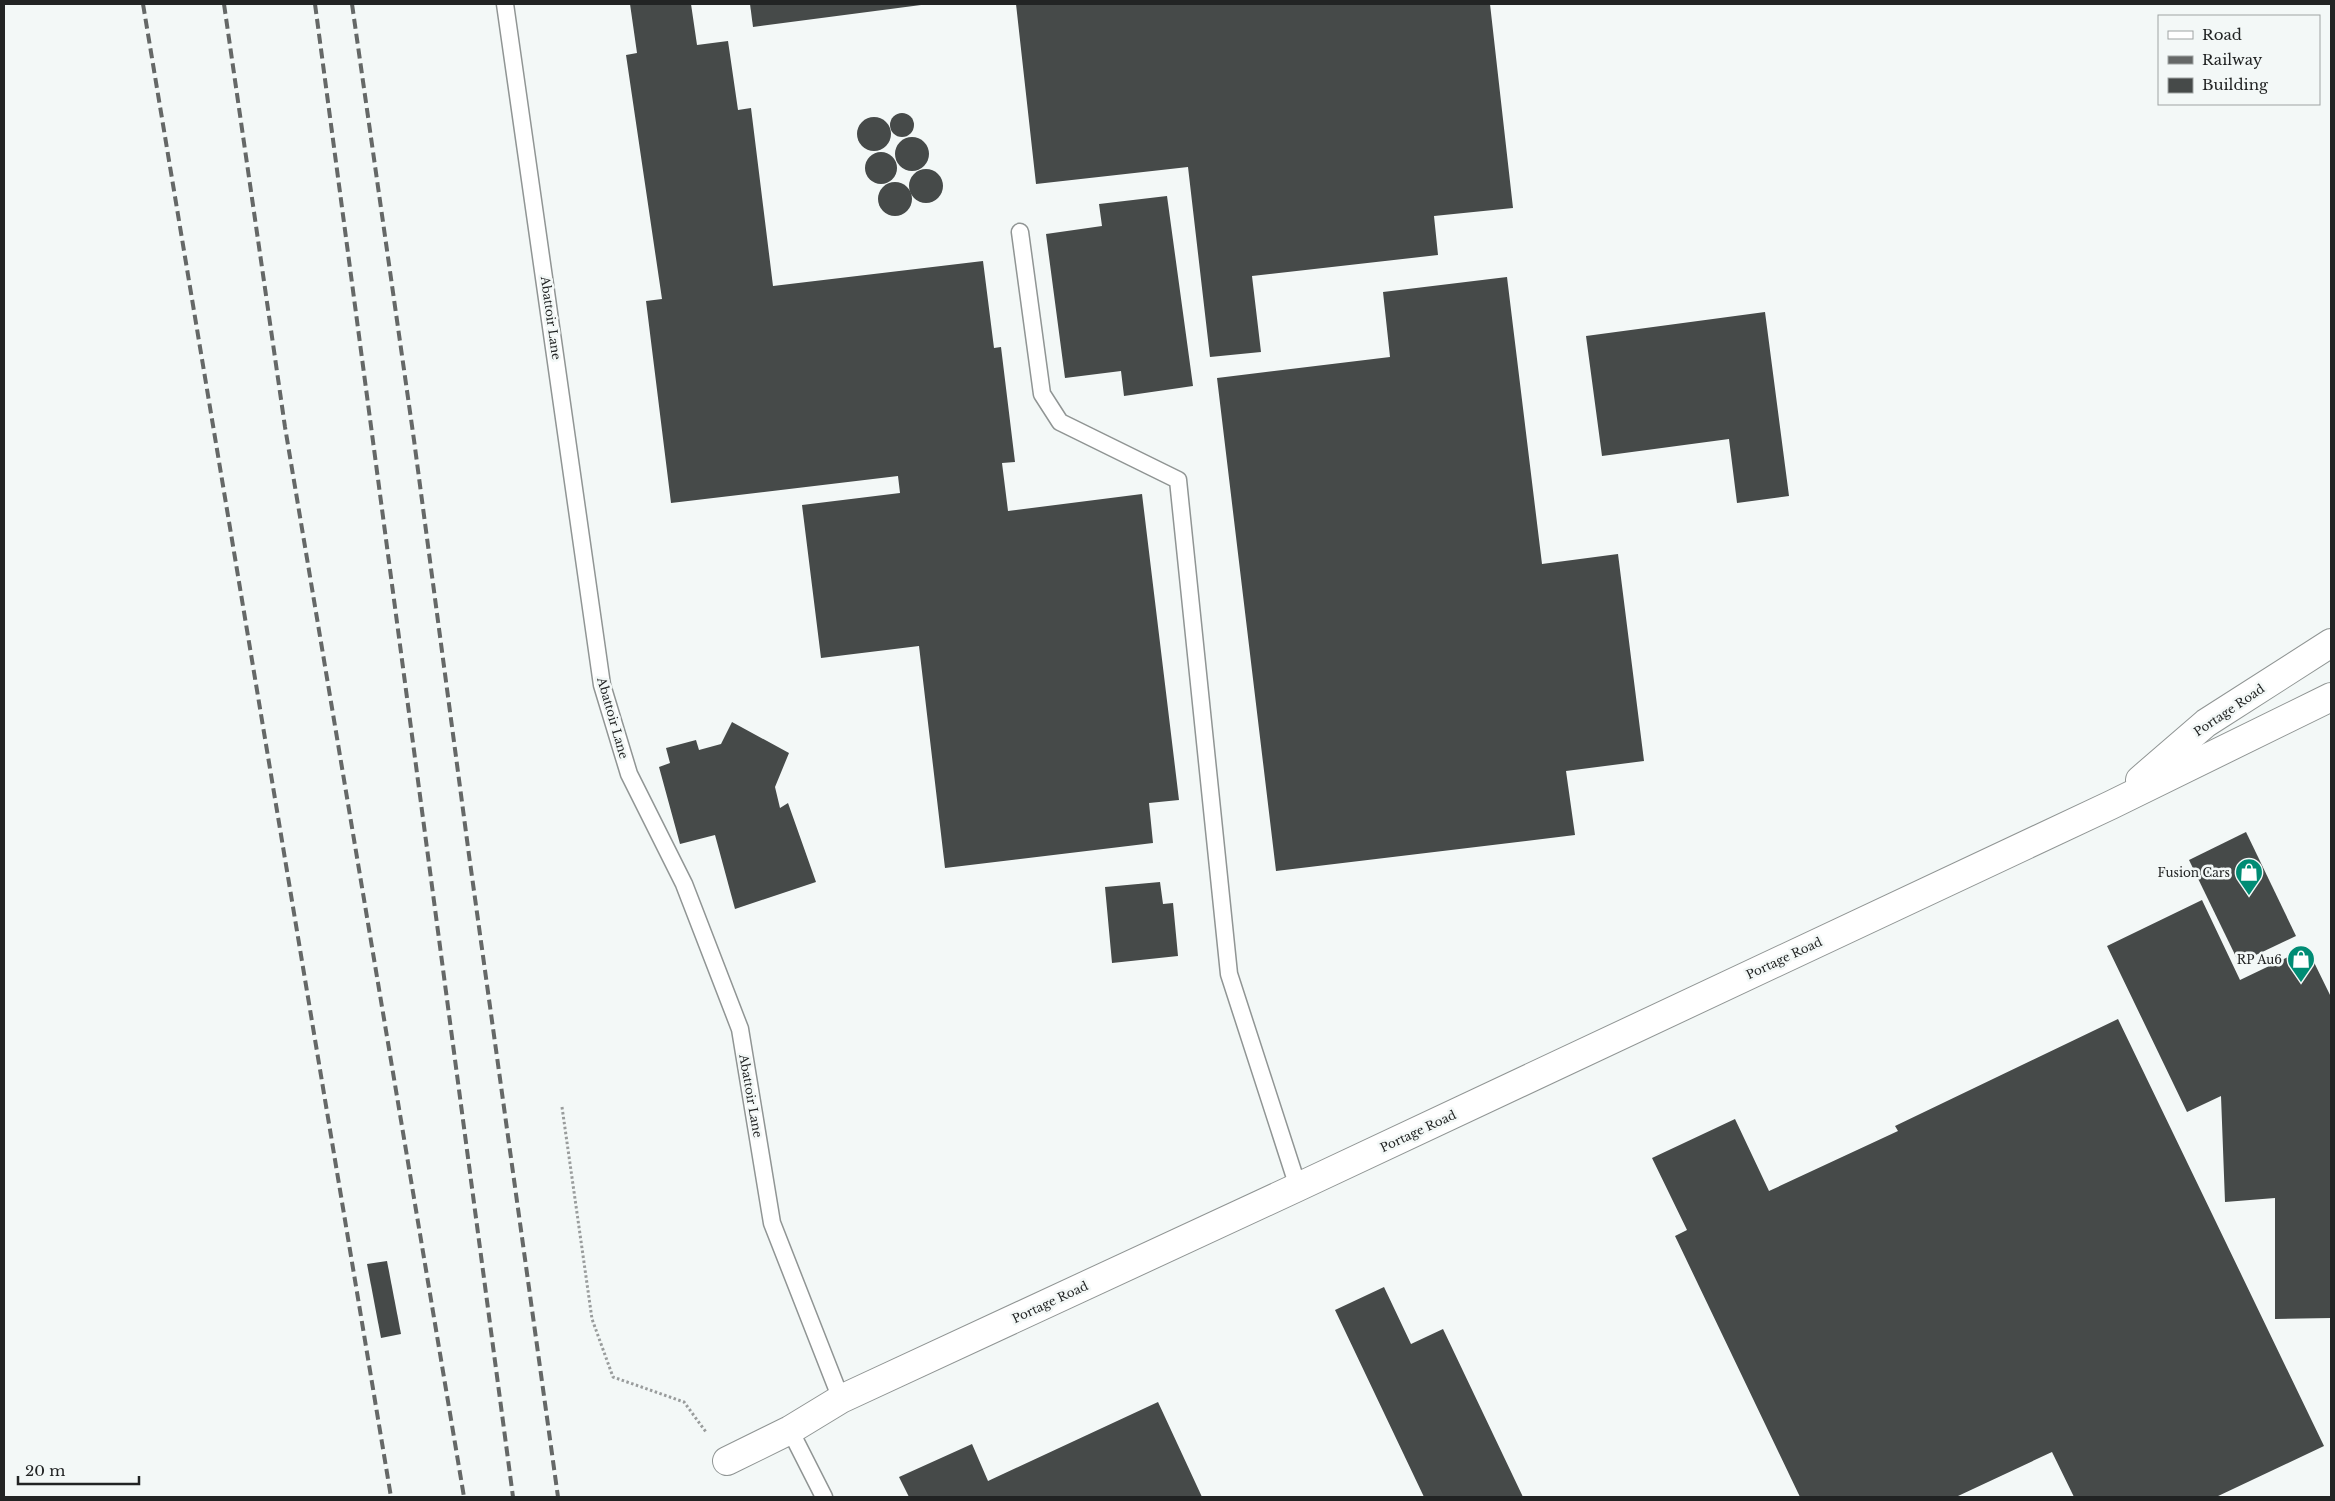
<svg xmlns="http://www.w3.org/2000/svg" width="2335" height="1501" viewBox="0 0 2335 1501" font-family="'Libre Baskerville',serif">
<rect width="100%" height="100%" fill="#f3f8f7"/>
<!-- building -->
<g fill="#464a49">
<polygon points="630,4 691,4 697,45 728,41 738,110 751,108 773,286 983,261 994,348 1001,347 1015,462 1002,463 1008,511 1142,494 1179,800 1149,803 1153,843 945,868 919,646 821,658 802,505 900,493 898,476 671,503 646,301 662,299 626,55 637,53"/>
<polygon points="750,4 921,4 921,5 753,27"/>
<polygon points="1016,4 1490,4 1513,208 1434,216 1438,255 1252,276 1261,352 1210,357 1188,167 1036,184"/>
<circle cx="902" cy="125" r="12"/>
<circle cx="874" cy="134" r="17"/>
<circle cx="912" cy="154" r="17"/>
<circle cx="881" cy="168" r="16"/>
<circle cx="926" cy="186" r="17"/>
<circle cx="895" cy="199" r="17"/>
<polygon points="1167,196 1193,386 1124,396 1121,371 1065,378 1046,234 1102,226 1099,204"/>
<polygon points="1507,277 1542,564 1618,554 1644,761 1566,771 1575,835 1276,871 1217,378 1390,357 1383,292"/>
<polygon points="1765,312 1789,496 1737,503 1729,439 1602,456 1586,336"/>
<polygon points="732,722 789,753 775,787 780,808 788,803 816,882 735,909 715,835 680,844 659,767 670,763 666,748 696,740 699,750 721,744"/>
<polygon points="2246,832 2296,936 2239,963 2189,860"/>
<polygon points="1160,882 1163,904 1173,903 1178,956 1112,963 1105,887"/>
<polygon points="2202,900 2240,980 2307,948 2331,997 2331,1318 2275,1319 2275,1198 2225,1202 2221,1096 2187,1112 2107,946"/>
<polygon points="2118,1019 2324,1446 2216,1497 2074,1497 2052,1452 1958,1496 1959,1497 1800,1497 1675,1236 1687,1230 1652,1158 1735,1119 1769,1191 1898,1131 1895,1126"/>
<polygon points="387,1261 401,1334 381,1338 367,1264"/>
<polygon points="1384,1287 1411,1344 1443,1329 1523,1497 1424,1497 1335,1310"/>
<polygon points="1158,1402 1202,1497 909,1497 899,1477 972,1444 988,1481"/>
</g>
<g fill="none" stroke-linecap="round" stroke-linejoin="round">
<!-- lane casing -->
<g stroke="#909594" stroke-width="19">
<g id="lane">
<polyline points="505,4 602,685 629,774 684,884 740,1029 772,1223 841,1399"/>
<polyline points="1020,232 1042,394 1060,422 1178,480 1229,974 1298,1187"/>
<polyline points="790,1430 824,1497"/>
</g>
</g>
<!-- street casing -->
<g stroke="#909594" stroke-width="30">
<g id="street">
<polyline points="2140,780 2206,723 2331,643"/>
<polyline points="727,1461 790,1430 841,1399 1298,1187 2111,805 2331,697"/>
</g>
</g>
<!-- path -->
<polyline stroke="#999c9c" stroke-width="3" stroke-dasharray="2.5 2.5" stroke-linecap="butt" points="562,1107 592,1319 613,1377 684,1402 706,1432"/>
<!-- lane -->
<use href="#lane" stroke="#fff" stroke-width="16"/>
<!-- street -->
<use href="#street" stroke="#fff" stroke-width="28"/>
<!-- rail -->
<g stroke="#656867" stroke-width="4" stroke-dasharray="10 5" stroke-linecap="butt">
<polyline points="143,4 391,1497"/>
<polyline points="224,4 285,427 464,1497"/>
<polyline points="315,4 513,1497"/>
<polyline points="352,4 414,440 469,855 558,1497"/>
</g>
</g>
<!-- icons -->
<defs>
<g id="shop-pin" transform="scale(1.4375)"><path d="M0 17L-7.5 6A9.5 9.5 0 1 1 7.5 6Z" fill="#008c74" stroke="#f3f8f7"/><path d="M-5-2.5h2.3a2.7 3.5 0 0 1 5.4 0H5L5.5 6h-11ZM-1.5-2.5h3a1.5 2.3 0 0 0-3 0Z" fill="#fff"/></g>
</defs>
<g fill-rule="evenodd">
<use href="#shop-pin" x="2249" y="872"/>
<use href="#shop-pin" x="2301" y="959"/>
</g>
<g text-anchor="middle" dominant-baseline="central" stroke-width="5" stroke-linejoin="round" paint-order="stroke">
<!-- street labels -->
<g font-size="12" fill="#222424" stroke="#f3f8f7">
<text transform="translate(551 318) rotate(82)">Abattoir Lane</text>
<text transform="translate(2229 710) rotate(-34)">Portage Road</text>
<text transform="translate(613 718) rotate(74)">Abattoir Lane</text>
<text transform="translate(1784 958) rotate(-25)">Portage Road</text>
<text transform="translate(751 1096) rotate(80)">Abattoir Lane</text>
<text transform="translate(1418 1131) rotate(-25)">Portage Road</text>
<text transform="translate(1050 1302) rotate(-25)">Portage Road</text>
</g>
<!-- poi labels -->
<g font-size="12" fill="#222424" stroke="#f3f8f7" text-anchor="end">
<text x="2230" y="872">Fusion Cars</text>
<text x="2282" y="959">RP Au6</text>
</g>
</g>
<!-- border -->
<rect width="2335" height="1501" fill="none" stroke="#222424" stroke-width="10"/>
<!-- legend -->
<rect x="2158" y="15" width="162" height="90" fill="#f3f8f7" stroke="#9fa3a3"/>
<rect x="2168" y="31" width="25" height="8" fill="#ffffff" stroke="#9fa3a3"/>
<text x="2202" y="40" font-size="15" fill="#222424">Road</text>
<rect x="2168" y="56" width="25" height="8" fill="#656867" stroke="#9fa3a3"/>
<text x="2202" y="65" font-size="15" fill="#222424">Railway</text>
<rect x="2168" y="78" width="25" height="15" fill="#464a49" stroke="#9fa3a3"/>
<text x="2202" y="90" font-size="15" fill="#222424">Building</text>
<!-- scale -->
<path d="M18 1476v8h121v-8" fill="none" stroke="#222424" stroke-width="2.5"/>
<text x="25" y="1476" font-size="15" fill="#222424" stroke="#f3f8f7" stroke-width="4" paint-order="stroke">20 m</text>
</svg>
